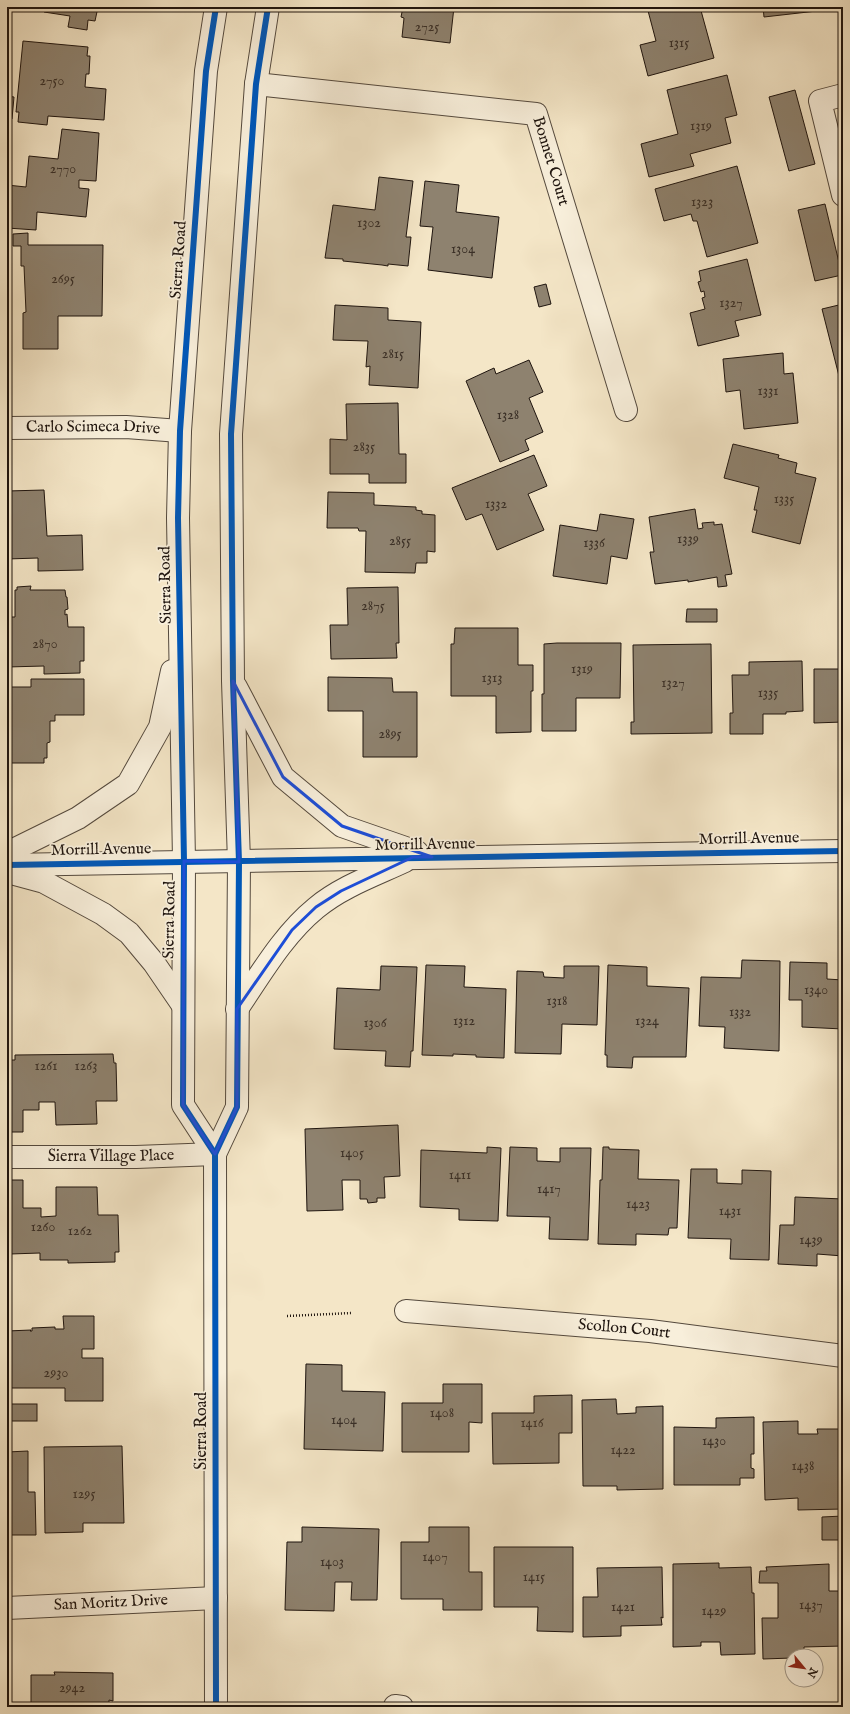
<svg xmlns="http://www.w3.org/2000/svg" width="850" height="1714" viewBox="0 0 850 1714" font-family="'IM FELL English',serif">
<rect width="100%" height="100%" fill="#f4e6c7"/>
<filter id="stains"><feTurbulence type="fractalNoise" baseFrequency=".005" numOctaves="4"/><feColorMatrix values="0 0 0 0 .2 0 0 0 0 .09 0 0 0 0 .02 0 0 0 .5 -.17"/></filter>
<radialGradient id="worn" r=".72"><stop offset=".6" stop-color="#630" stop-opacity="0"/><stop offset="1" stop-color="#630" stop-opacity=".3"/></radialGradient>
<!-- building -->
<g fill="#8e826f" stroke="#1f150f">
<polygon points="45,7 98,7 95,21 88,20 87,30 68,27 70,16 44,12"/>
<polygon points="403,7 454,7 450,43 402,37 404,18 401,17"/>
<polygon points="647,7 700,7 714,58 648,76 640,45 656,41"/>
<polygon points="763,7 843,7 843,8 764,17"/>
<polygon points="23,41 88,47 87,56 90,56 89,74 86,74 85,87 106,89 104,120 48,116 47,125 18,122 19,112 16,112"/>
<polygon points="727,75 737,115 725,118 731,143 690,154 694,166 649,177 641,144 678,134 667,90"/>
<polygon points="795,90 815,164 789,171 769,97"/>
<polygon points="7,96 14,97 12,119 7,119"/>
<polygon points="62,129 99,133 96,181 79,180 79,188 89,189 86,217 37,212 36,230 7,228 7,185 26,187 29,156 58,159"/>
<polygon points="737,166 758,243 707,257 697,221 693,221 691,214 664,221 655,189"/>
<polygon points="379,177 413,181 406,237 411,237 408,266 388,264 388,266 382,265 343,261 343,259 325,258 333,205 375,210"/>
<polygon points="425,181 459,185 456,212 499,217 492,278 428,270 433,227 420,226"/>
<polygon points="825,204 842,275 815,281 798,210"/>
<polygon points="28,233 28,245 103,245 102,316 58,316 58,349 23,349 23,313 26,312 24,266 21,266 21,246 13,246 13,234"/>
<polygon points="747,259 761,315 735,321 739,336 698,346 690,313 705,309 702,298 705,297 704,291 701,292 698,282 701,281 699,271"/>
<polygon points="546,284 551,304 539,307 534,287"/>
<polygon points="843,304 843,379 840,380 822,309"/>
<polygon points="335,305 388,308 388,320 421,322 418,388 369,385 370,366 366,367 368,341 333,340"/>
<polygon points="783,353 784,374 793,373 798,423 744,429 740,390 726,392 723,359"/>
<polygon points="529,360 543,392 529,398 543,432 525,440 529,450 500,462 466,381 494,368 496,374"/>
<polygon points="398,403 399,454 406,454 406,483 369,483 369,474 330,474 330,439 347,440 346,404"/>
<polygon points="733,444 779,455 778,458 797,463 795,473 816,478 800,544 752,532 757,510 754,510 759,487 724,478"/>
<polygon points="534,455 547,486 528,494 544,530 497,550 482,514 466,520 452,488"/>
<polygon points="44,490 47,536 82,535 83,570 38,571 38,558 7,559 7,491"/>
<polygon points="328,492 374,493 374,505 416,507 416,510 422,511 422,514 435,515 435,552 427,551 427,563 416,563 415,573 365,572 366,531 359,531 358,528 327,528"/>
<polygon points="695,509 698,529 703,528 702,523 714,522 714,525 722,524 732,574 725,575 727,586 718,587 717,577 688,582 688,580 655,584 650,552 654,552 649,517"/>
<polygon points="600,514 634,519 627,559 611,556 607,584 553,576 560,525 597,531"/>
<polygon points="31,586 30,590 65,590 66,597 67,597 68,609 65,610 65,615 67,614 68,627 84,627 84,661 80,661 80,673 44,674 44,666 7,667 7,617 15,617 15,590 17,590 17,587"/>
<polygon points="398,587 399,643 396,643 397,658 331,659 330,625 348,625 347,588"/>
<polygon points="687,609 717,609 717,622 686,622"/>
<polygon points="455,628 518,628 518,665 533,665 533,691 531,691 531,732 496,733 496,696 451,696 451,644 454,644"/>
<polygon points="557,643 621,643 620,698 576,698 576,731 542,731 542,694 544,694 544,644"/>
<polygon points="711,644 712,733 631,734 631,722 634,722 633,645"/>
<polygon points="802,661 803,711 786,712 786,714 763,714 763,734 730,734 730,713 733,713 732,675 749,675 749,662"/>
<polygon points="814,669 843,669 843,722 814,723"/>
<polygon points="328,677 392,678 393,692 417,692 417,757 363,757 363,711 328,711"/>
<polygon points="31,679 84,679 84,715 55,715 55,721 50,721 50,742 47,743 47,758 44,758 44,763 7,763 7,687 31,687"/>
<polygon points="742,960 780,961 779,1051 724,1048 725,1027 699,1026 701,977 741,978"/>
<polygon points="790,962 827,963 827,979 843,980 843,1029 802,1027 802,1000 789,1000"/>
<polygon points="426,965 465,966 464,987 506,989 504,1058 476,1057 476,1055 453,1054 453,1056 422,1055"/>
<polygon points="608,965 647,967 647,986 689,988 686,1057 633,1057 632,1068 607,1067 607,1055 605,1055"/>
<polygon points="381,966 417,967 413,1051 411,1051 410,1067 385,1066 386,1051 334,1049 337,988 380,990"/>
<polygon points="564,966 599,966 597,1025 562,1024 561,1054 515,1053 517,971 543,972 544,977 564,978"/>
<polygon points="113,1054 114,1063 116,1063 117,1101 96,1101 97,1124 56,1125 55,1102 39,1102 39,1110 23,1110 23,1132 7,1132 7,1060 15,1060 15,1055"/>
<polygon points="398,1125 400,1176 384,1177 385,1198 377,1198 377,1202 368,1203 367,1199 360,1199 360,1180 342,1180 343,1210 307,1211 305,1129"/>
<polygon points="487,1147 501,1148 498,1221 459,1220 459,1209 420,1207 421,1150 487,1153"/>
<polygon points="510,1147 537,1148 537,1161 560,1162 560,1148 591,1148 588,1240 549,1239 550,1217 507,1216"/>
<polygon points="603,1147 609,1147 609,1149 639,1150 638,1179 679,1180 677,1228 669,1228 668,1235 636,1234 636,1245 598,1244 600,1180 602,1180"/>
<polygon points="691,1169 717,1169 717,1183 742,1184 742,1170 771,1171 769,1260 730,1259 731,1239 688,1238"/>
<polygon points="7,1180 23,1180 23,1208 41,1208 41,1217 56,1216 56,1187 97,1187 98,1215 118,1215 119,1252 115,1252 115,1262 68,1263 68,1260 40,1260 40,1253 10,1254 10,1257 7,1257"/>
<polygon points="795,1197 843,1199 843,1256 817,1254 817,1266 778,1264 780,1225 794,1225"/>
<polygon points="63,1316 94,1316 94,1349 82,1349 82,1358 103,1358 103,1401 65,1401 65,1388 9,1388 7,1331 31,1330 30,1331 32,1331 32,1328 55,1327 55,1329 64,1329"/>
<polygon points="306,1364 342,1365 342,1391 385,1392 383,1451 304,1449"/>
<polygon points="443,1384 482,1384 482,1423 469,1422 469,1452 402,1452 402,1403 443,1403"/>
<polygon points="572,1395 572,1433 559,1433 559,1463 493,1464 492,1413 534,1413 534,1396"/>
<polygon points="616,1399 617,1414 636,1413 636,1407 663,1406 663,1489 617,1490 617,1486 583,1486 582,1400"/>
<rect x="7" y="1404" width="30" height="17"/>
<polygon points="754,1417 754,1454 751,1454 751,1468 754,1469 754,1478 740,1478 740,1485 674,1485 674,1427 716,1428 716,1418"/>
<polygon points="798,1421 798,1434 818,1434 817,1429 843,1429 843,1509 798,1510 798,1498 765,1500 763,1422"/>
<polygon points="122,1446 124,1523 83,1523 83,1532 45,1533 44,1447"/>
<polygon points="28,1451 28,1492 35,1492 36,1535 7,1535 7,1452"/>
<polygon points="843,1516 843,1540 822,1540 822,1517"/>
<polygon points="302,1527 379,1529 377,1600 351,1600 352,1582 335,1582 334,1611 285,1610 287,1542 302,1542"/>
<polygon points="429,1527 469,1527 469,1572 482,1572 482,1610 443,1610 443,1599 401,1599 401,1542 429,1542"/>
<polygon points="494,1547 573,1547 573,1632 537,1631 538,1607 494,1607"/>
<polygon points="719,1563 719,1568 751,1567 752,1593 754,1593 755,1654 721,1655 720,1642 701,1642 701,1646 673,1647 673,1564"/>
<polygon points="829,1564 829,1591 843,1591 843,1646 804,1647 804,1656 792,1656 792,1658 763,1659 762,1618 778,1618 778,1583 759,1583 760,1571 767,1571 766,1567"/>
<polygon points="662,1567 663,1618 661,1617 662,1625 621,1626 621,1636 583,1637 583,1597 598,1597 597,1568"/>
<polygon points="54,1672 113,1673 113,1701 109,1700 109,1707 31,1707 31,1675 55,1675"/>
</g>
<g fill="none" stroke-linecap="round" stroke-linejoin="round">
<!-- minor casing -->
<g stroke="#54493d" stroke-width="24">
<g id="minor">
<path id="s1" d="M256 84 536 114 626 410"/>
<polyline points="843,95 820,101 843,195"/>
<path id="s2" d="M7 428 126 427 180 431"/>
<polyline points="236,687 283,777 342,826 417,852"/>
<polyline points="7,853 78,818 128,784 160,727 172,671"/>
<polyline points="7,865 843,851"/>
<polyline points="7,872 44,882 103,914 129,933 154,963 182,1004"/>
<path d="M237 1009C261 974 283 935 316 908 341 887 375 875 405 861"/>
<polyline points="215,1154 183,1105 184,861 178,518 180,431 206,71 216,7"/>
<path id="s3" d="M7 1157H136L215 1154"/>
<path id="s4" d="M406 1311 650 1331 843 1356"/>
<path id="s5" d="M7 1608 216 1598"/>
<polyline points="395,1706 402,1707"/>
<polyline points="216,1707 215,1154 237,1107 239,862 233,681 231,434 256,84 268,7"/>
</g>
</g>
<!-- path -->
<polyline stroke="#1f150f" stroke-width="2.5" stroke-dasharray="1 2" stroke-linecap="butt" points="287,1316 352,1313"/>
<!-- minor -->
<use href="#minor" stroke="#f8efdb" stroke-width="22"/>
<!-- cycleway casing -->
<g stroke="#f8efdb" stroke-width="8">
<g id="cycleway">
<polyline points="7,865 843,851"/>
<polyline points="215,1154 183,1105 184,861 178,518 180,431 206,71 216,7"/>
<polyline points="216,1707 215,1154 237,1107 239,862 233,681 231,434 256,84 268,7"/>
</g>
</g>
<!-- cycleway -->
<use href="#cycleway" stroke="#0057b8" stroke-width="6"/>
</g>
<!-- marked area -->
<path fill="none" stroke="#1d4ed8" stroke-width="3" stroke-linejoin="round" d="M233 681 283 777 342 826 432 857H413L341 891 316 907 292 930 237 1009V1107L215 1154 183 1105 184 861 239 862Z"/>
<g text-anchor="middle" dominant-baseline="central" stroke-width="3.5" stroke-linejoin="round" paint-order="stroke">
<!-- number labels -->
<g font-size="14" fill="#3b3027">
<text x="427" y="27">2725</text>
<text x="679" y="43">1315</text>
<text x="52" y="81">2750</text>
<text x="701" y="126">1319</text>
<text x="63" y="169">2770</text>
<text x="702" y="202">1323</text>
<text x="369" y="223">1302</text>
<text x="463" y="249">1304</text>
<text x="63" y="279">2695</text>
<text x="731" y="303">1327</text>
<text x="393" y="354">2815</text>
<text x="768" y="391">1331</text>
<text x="508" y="415">1328</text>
<text x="364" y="447">2835</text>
<text x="784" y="499">1335</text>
<text x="496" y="504">1332</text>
<text x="688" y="539">1339</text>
<text x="400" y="541">2855</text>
<text x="594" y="543">1336</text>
<text x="373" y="606">2875</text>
<text x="45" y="644">2870</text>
<text x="582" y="669">1319</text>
<text x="492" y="678">1313</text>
<text x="673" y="683">1327</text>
<text x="768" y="693">1335</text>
<text x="390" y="734">2895</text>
<text x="816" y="990">1340</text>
<text x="557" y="1001">1318</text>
<text x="740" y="1012">1332</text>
<text x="464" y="1021">1312</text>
<text x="647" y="1021">1324</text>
<text x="375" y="1023">1306</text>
<text x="46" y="1066">1261</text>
<text x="86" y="1066">1263</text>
<text x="352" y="1153">1405</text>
<text x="460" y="1175">1411</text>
<text x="549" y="1189">1417</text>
<text x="638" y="1204">1423</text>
<text x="730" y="1211">1431</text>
<text x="43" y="1227">1260</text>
<text x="80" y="1231">1262</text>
<text x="811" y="1240">1439</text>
<text x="56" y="1373">2930</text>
<text x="442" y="1413">1408</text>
<text x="344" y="1420">1404</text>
<text x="532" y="1423">1416</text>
<text x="714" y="1441">1430</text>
<text x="623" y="1450">1422</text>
<text x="803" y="1466">1438</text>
<text x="84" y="1494">1295</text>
<text x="435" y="1557">1407</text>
<text x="332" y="1562">1403</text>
<text x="534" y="1577">1415</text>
<text x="811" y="1605">1437</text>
<text x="623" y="1607">1421</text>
<text x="714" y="1611">1429</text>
<text x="72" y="1688">2942</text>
</g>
<!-- street labels -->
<g font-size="16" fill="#1f150f" stroke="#f8efdb">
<text stroke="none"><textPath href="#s1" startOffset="331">Bonnet Court</textPath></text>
<text transform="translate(179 260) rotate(-86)">Sierra Road</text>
<text stroke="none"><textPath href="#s2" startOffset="86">Carlo Scimeca Drive</textPath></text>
<text transform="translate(166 585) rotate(-91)">Sierra Road</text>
<text transform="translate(749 839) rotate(-1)">Morrill Avenue</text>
<text transform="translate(425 845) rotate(-1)">Morrill Avenue</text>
<text transform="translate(101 850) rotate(-1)">Morrill Avenue</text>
<text transform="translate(170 920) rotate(-89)">Sierra Road</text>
<text stroke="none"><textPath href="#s3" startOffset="104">Sierra Village Place</textPath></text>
<text stroke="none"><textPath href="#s4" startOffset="219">Scollon Court</textPath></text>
<text transform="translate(202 1431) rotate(-90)">Sierra Road</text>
<text stroke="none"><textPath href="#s5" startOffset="104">San Moritz Drive</textPath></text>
</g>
</g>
<!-- margin -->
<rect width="850" height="1714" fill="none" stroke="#f4e6c7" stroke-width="24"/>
<rect x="8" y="8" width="834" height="1698" fill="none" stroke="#1f150f" stroke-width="2"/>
<rect x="12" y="12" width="826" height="1690" fill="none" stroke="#1f150f"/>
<!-- north arrow -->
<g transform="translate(804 1668) rotate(119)"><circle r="19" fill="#f8efdb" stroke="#a19889"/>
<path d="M0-3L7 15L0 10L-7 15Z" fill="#8f2418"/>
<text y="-6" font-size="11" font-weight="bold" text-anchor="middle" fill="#1f150f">N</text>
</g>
<rect width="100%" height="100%" filter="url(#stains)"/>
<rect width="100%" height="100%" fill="url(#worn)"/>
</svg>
